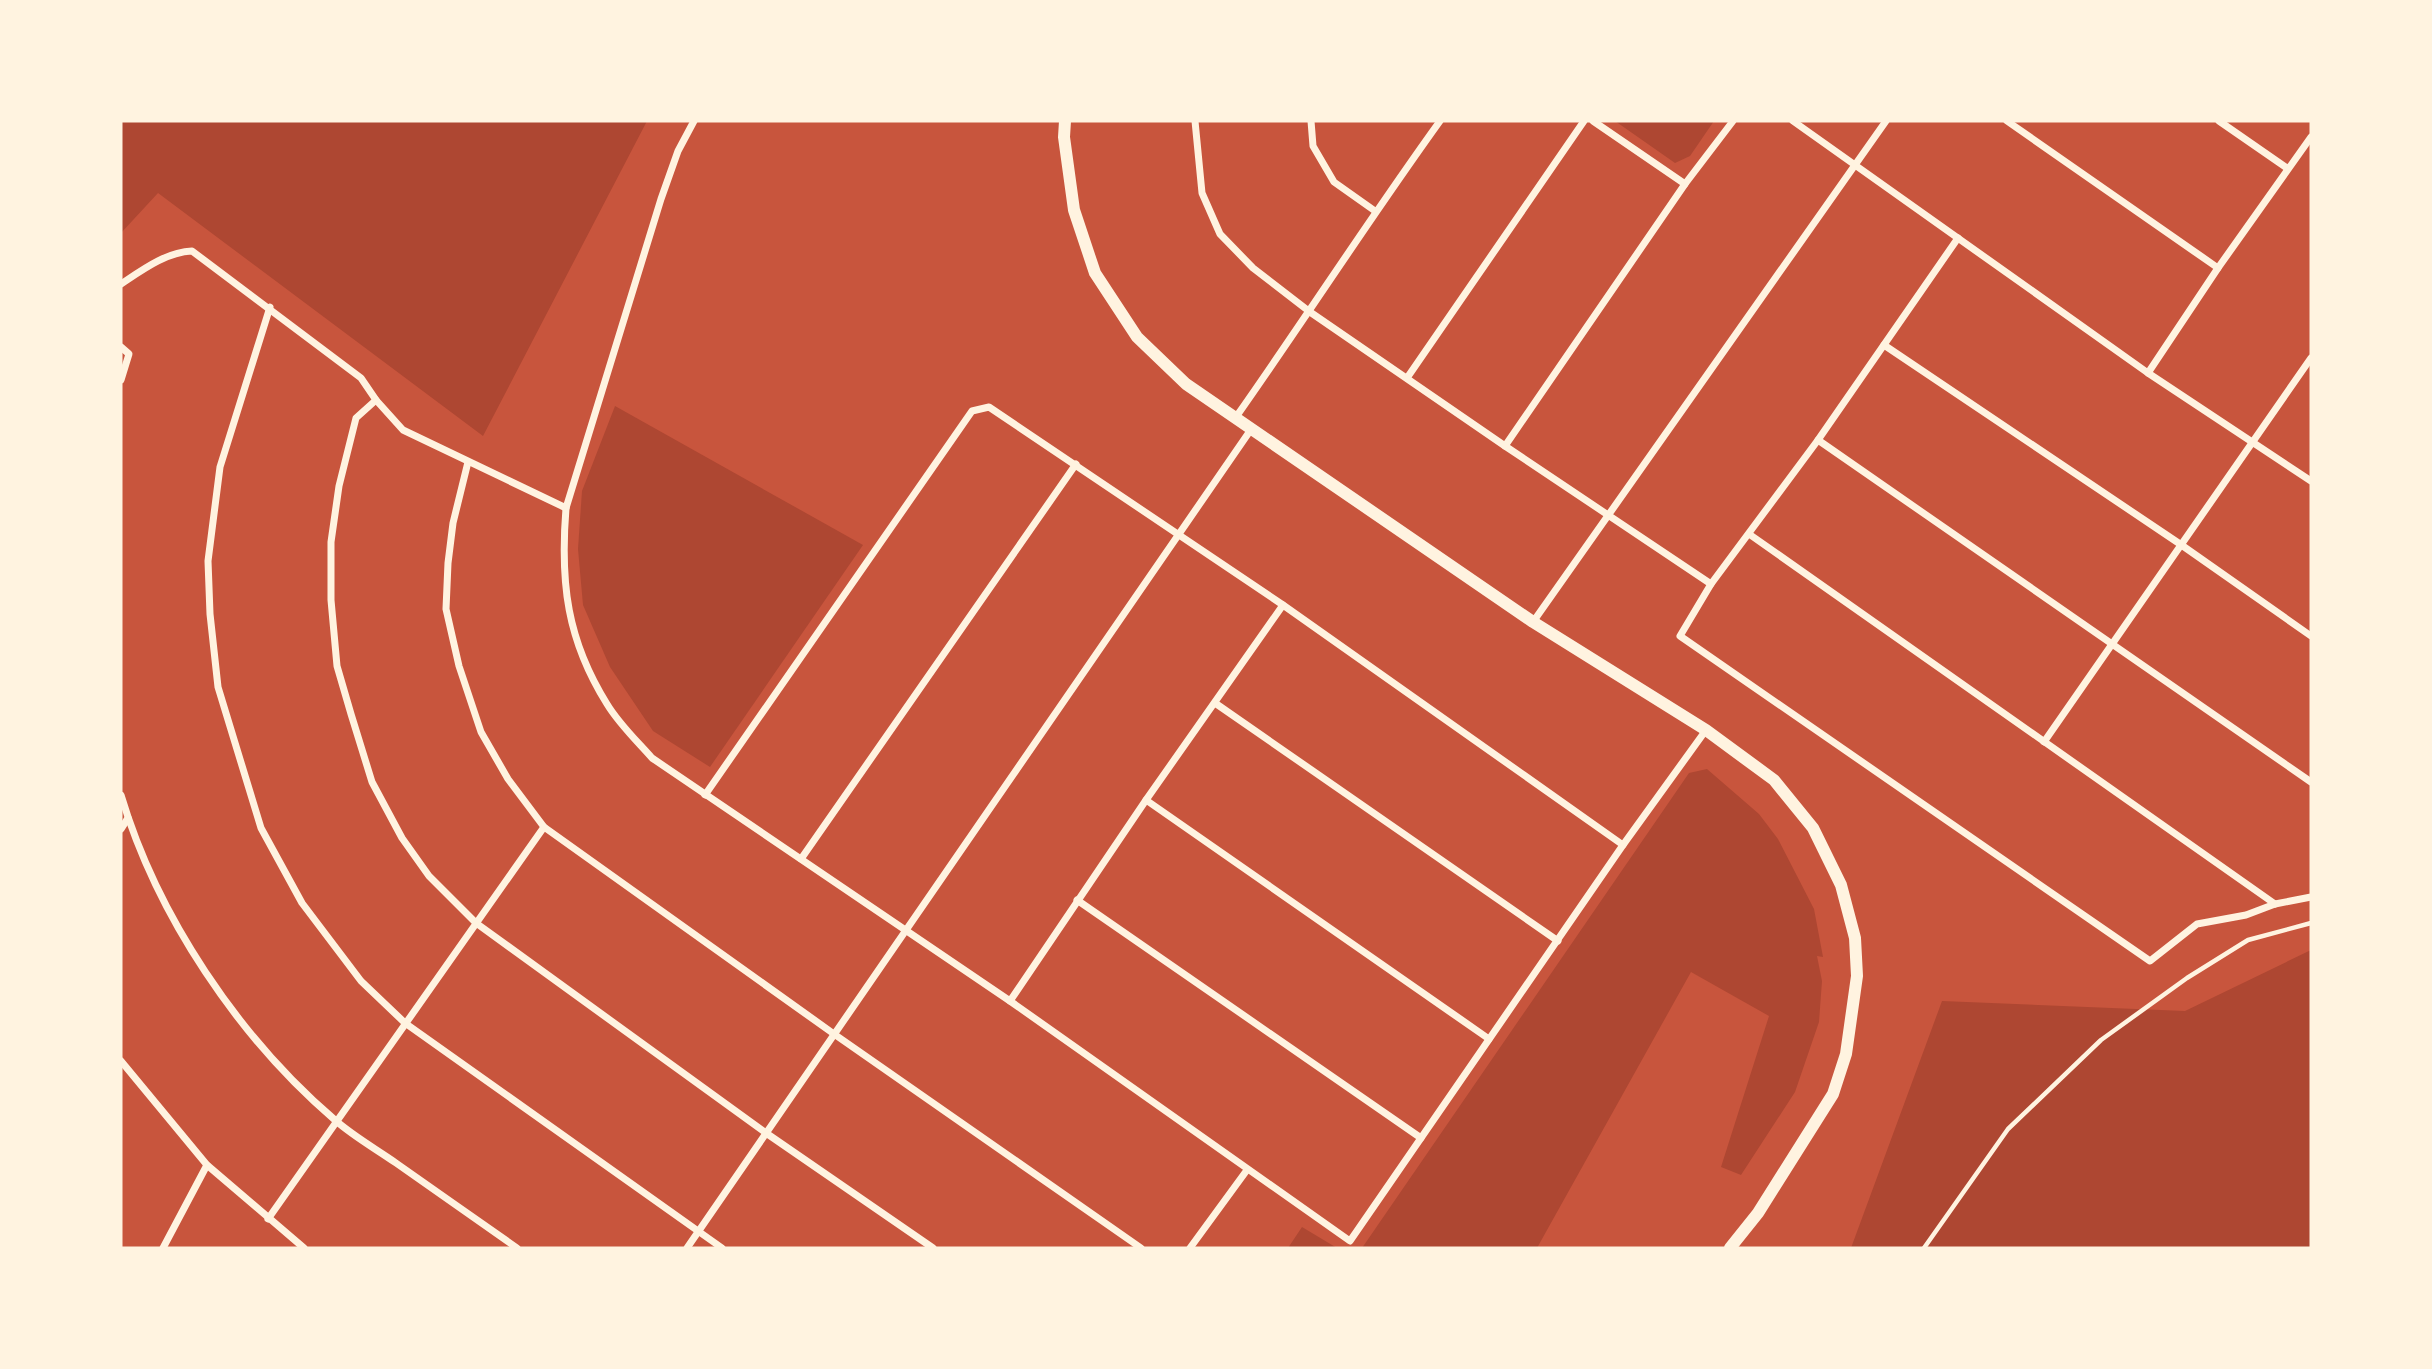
<svg xmlns="http://www.w3.org/2000/svg" width="2432" height="1369" viewBox="0 0 2432 1369" font-family="'Sofia Sans Condensed',sans-serif">
<rect width="100%" height="100%" fill="#c8553d"/>
<!-- green -->
<g fill="#ae4732">
<polygon points="121,121 647,121 483,436 158,193 121,233"/>
<polygon points="1615,121 1714,121 1690,156 1675,163"/>
<polygon points="615,406 863,545 710,767 653,731 610,667 583,605 578,549 582,491"/>
<polygon points="1707,769 1759,814 1778,839 1814,909 1823,957 1817,956 1822,981 1819,1022 1795,1092 1741,1175 1721,1167 1769,1016 1691,972 1537,1248 1362,1248 1689,773"/>
<polygon points="2311,950 2311,1248 1851,1248 1942,1001 2185,1011"/>
<polygon points="1302,1227 1337,1248 1288,1248"/>
</g>
<g fill="none" stroke-linecap="round" stroke-linejoin="round">
<!-- path -->
<polyline stroke="#fff3e0" stroke-width="4.5" points="1924,1248 2008,1129 2101,1040 2187,978 2248,940 2311,923"/>
<!-- minor -->
<g stroke="#fff3e0" stroke-width="7">
<path d="M694 121 678 151 661 199 566 508C560 583 567 640 607 704 619 724 637 741 652 758L1010 1001 1350 1241 1623 845 1706 730"/>
<polyline points="1195,121 1202,193 1220,234 1253,268 1310,312 1505,446 1711,584"/>
<polyline points="1311,121 1313,146 1334,182 1375,211"/>
<polyline points="1593,121 1685,184"/>
<polyline points="1793,121 2148,373 2311,481"/>
<polyline points="2007,121 2218,268"/>
<polyline points="2219,121 2287,168"/>
<polyline points="1958,238 1818,440 1711,584 1680,636 2150,961 2197,924 2246,915 2275,904 2311,897"/>
<path d="M121 284C142 270 166 252 192 251L361 378 376 400 403 430 566 508"/>
<polyline points="270,307 220,467 208,561 210,614 218,687 261,828 302,903 361,981 405,1023 722,1248"/>
<polyline points="1884,345 2180,544 2311,636"/>
<polyline points="121,347 129,354 121,380"/>
<polyline points="2148,373 2218,268 2311,137"/>
<polyline points="1407,378 1584,121"/>
<polyline points="376,400 356,418 339,486 331,542 331,600 337,666 351,714 372,782 402,838 429,876 476,923 766,1133 933,1248"/>
<path d="M1236 417C1305 319 1370 218 1440 121"/>
<polyline points="1818,440 2311,782"/>
<polyline points="1505,446 1685,184 1733,121"/>
<polyline points="468,462 453,523 448,563 446,609 459,666 481,732 508,779 544,827 834,1034 1141,1248"/>
<polyline points="1749,534 2275,904"/>
<polyline points="1533,622 1886,121"/>
<polyline points="1215,703 1558,941"/>
<polyline points="2044,742 2311,358"/>
<path d="M121 795C157 916 239 1038 335 1120 353 1136 376 1149 396 1163 436 1191 477 1220 517 1248"/>
<polyline points="705,795 972,411 989,407 1283,605 1623,845"/>
<polyline points="1146,800 1489,1039"/>
<polyline points="121,829 128,818"/>
<polyline points="801,859 1076,464"/>
<polyline points="1077,900 1421,1138"/>
<polyline points="1010,1001 1146,800 1283,605"/>
<polyline points="121,1061 207,1165 304,1248"/>
<polyline points="268,1219 544,827"/>
<polyline points="163,1248 207,1165"/>
<polyline points="687,1248 1252,428"/>
<polyline points="1190,1248 1247,1170"/>
</g>
<!-- tertiary -->
<polyline stroke="#fff3e0" stroke-width="12" points="1065,121 1064,137 1074,210 1095,273 1137,337 1186,384 1533,622 1706,730 1774,780 1813,828 1841,885 1855,938 1857,976 1846,1054 1833,1094 1758,1213 1730,1248"/>
</g>
<!-- border -->
<rect width="2432" height="1369" fill="none" stroke="#fff3e0" stroke-width="245"/>
</svg>
